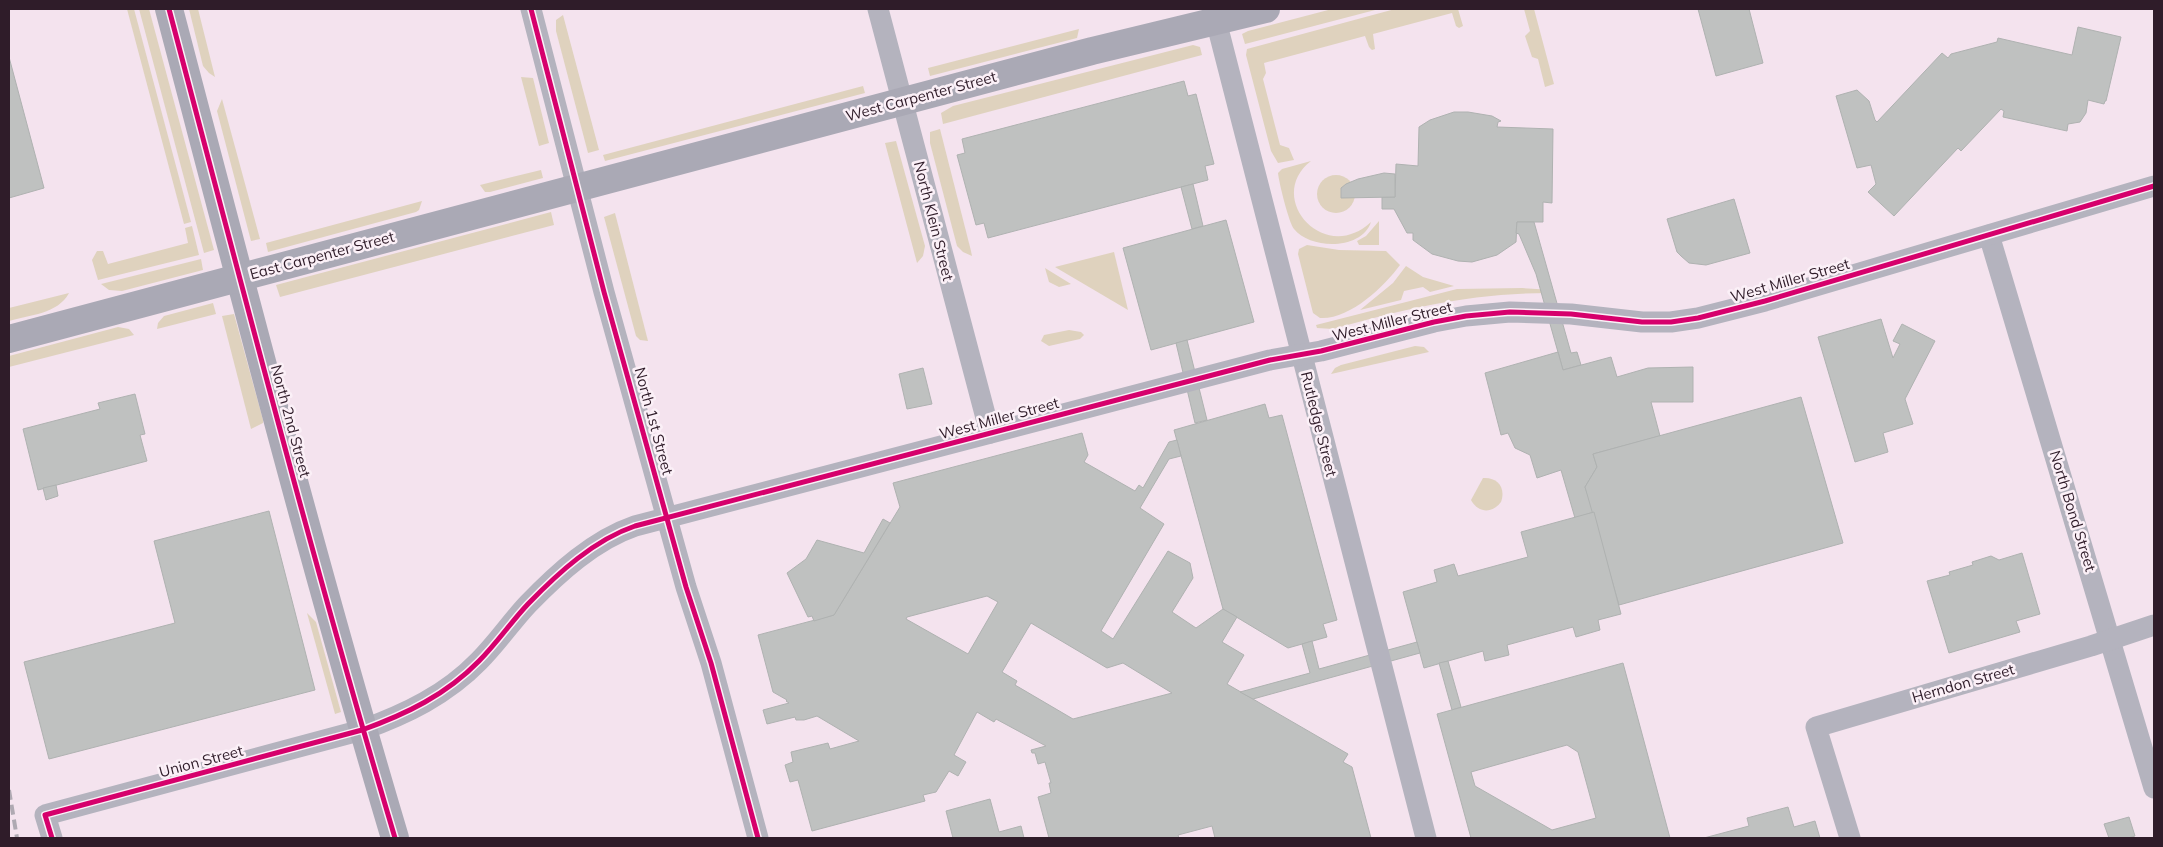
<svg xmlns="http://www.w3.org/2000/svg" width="2163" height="847" viewBox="0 0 2163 847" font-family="Mulish,sans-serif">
<rect width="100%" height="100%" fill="#f4e3ee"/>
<!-- green -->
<g fill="#dfd2be">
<polygon points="127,9 134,9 191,222 184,224"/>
<polygon points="139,9 149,9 214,250 204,253"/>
<polygon points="189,9 198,9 215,77 209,73 203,66"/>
<polygon points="1332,9 1379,9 1245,44 1242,34 1248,31"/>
<polygon points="1395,9 1458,9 1463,26 1459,28 1456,26 1452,13 1373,34 1375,49 1372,50 1369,47 1365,36 1264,63 1266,73 1263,79 1280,145 1289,148 1294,160 1278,163 1271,151 1246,55 1247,49"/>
<polygon points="1521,9 1534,9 1554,84 1545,87 1538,59 1532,57 1525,36 1530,31 1524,9"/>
<polygon points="563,15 599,150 588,153 556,31 556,20"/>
<polygon points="1079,29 1077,38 930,76 928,68"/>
<polygon points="1193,45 1200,47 1202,55 943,124 941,113 953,106"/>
<polygon points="521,77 533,78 549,143 539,146"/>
<polygon points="863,86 865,93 605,161 603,155"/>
<polygon points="222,99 260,239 251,241 217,111"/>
<polygon points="940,129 971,251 972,256 963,252 957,246 930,143 930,132"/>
<polygon points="896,141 925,246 923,256 917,263 885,143"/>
<path d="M1311 161C1264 197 1324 266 1371 222 1362 250 1311 250 1294 229 1289 223 1279 183 1278 173L1282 169Z"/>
<polygon points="541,170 543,178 490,192 485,192 480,185"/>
<circle cx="1336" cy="194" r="19"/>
<polygon points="422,201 419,210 416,212 268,252 266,243"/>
<polygon points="551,212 554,225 280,297 276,285"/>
<polygon points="615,213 648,341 640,340 636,336 604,217"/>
<polygon points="1379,221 1379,245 1359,245 1357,241 1366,236"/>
<polygon points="192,226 199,255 98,280 92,260 97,251 103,251 108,264 188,243 185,228"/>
<path d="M1307 245 1339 250 1386 251 1400 265C1384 287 1349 320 1320 318L1313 313 1298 254 1299 249Z"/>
<polygon points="1114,252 1128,310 1055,267"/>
<polygon points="201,259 203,270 122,291 109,290 101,284"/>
<polygon points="1406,266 1423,277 1454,286 1430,292 1423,287 1404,291 1401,300 1360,310 1393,283"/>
<polygon points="1045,268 1071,284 1059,287 1049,282"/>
<path d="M1522 288 1553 290 1550 293C1471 293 1408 308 1333 329L1317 328 1316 325 1457 289Z"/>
<path d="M69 293C58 314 29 315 9 321V308Z"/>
<polygon points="213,303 216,314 157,329 158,323 164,316"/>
<polygon points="234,314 263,420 263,423 251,429 222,316"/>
<polygon points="118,327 129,329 134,335 9,367 9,356"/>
<polygon points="1069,330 1081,332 1084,335 1080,339 1049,346 1041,341 1044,335"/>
<polygon points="1415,346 1424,347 1429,352 1331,374 1335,368 1341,365"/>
<path d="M1483 478C1498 477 1506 488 1501 502 1492 514 1478 513 1471 500Z"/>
<polygon points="307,613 316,622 341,712 335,714"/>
</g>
<!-- building -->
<g fill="#bfc1c0" stroke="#afb2b1" fill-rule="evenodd">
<polygon points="1698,9 1749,9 1763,63 1716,76"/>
<polygon points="2078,27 2121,37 2106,101 2105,101 2104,104 2088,100 2086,113 2080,122 2068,124 2067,131 2003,117 2004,111 2001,109 1961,151 1958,148 1894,216 1868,192 1876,184 1871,165 1857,168 1836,96 1857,90 1869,101 1875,120 1877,122 1942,53 1948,58 1951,54 1997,42 1998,38 2072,55"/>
<polygon points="9,57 44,188 9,198"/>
<polygon points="1184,81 1188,96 1196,94 1214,164 1205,166 1208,180 988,238 984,223 976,225 957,155 965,153 962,139"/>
<polygon points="1454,112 1468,112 1492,116 1501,121 1498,122 1497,127 1553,129 1552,203 1543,202 1543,222 1517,222 1516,242 1497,255 1472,262 1458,261 1432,254 1413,240 1413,233 1407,233 1394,209 1382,209 1382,197 1395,197 1396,164 1418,166 1419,127 1430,120"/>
<polygon points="1384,173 1395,174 1395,197 1341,198 1341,188 1346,184 1358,179"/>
<polygon points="1193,184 1203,226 1192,229 1181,187"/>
<polygon points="1734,199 1750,253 1706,265 1689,263 1681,256 1677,252 1667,219"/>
<polygon points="1226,220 1254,322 1151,350 1123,248"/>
<polygon points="1517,222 1534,222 1571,353 1577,352 1581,365 1563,370 1536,274 1519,234 1516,233"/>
<polygon points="1881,319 1893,358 1900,344 1893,341 1902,324 1935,341 1905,399 1913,424 1883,433 1888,452 1855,462 1818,337"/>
<polygon points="1187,340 1207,420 1195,423 1176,343"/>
<polygon points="1558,352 1563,370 1611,357 1617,377 1648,368 1693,367 1693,402 1651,402 1660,436 1593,454 1597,467 1585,487 1594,512 1575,518 1561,470 1537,478 1530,455 1515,448 1508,433 1501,435 1485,373"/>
<polygon points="923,368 932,404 907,409 899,374"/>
<polygon points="135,394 145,434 140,435 147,461 38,490 23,429 100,409 98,403"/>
<polygon points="1801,397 1843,543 1619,605 1585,487 1597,467 1593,454"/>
<polygon points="1265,404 1269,418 1282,415 1337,620 1323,624 1327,637 1288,648 1223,609 1174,430"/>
<path d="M1082 433 1088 455 1084 462 1135 491 1139 485 1143 488 1169 442 1177 440 1181 456 1169 459 1140 508 1164 524 1101 631 1113 639 1168 551 1190 563 1193 578 1172 612 1196 628 1223 609 1237 617 1222 642 1244 655 1227 684 1348 754 1343 762 1352 767 1371 838H1215L1212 826 1178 835 1179 838H1049L1038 797 1051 793 1049 783H1051L1045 762 1038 764 1035 753H1032L1031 750 1046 746 996 719 994 722 977 712 954 755 966 762 958 776 949 771 936 792 923 795 925 801 812 831 798 780 790 782 785 765 793 762 791 752 828 743 830 749 859 741 817 716 804 720H796L795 717 767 724 763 710 789 703 786 701 787 700 773 692 758 635 834 615 900 507 893 483ZM987 596 998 602 968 654 906 619 907 617ZM1031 623 1107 668 1123 663 1172 693 1073 719 1015 685 1017 681 1002 672Z"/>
<polygon points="56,485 58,496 46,500 43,488"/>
<polygon points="269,511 315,690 49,759 24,662 175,623 154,541"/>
<polygon points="1594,512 1621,614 1598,620 1600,630 1576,637 1573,627 1507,645 1509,655 1485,661 1483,651 1424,668 1403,592 1437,582 1434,570 1454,564 1458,576 1528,557 1521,532"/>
<polygon points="883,519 890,523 834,615 814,621 812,616 808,617 787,573 806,559 817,540 864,553"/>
<polygon points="2022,553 2040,614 2016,621 2020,632 1949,653 1927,581 1950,575 1949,572 1973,565 1972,562 1991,556 1999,560"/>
<polygon points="1312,641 1319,669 1417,642 1420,653 1253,699 1240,692 1310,673 1302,644"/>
<polygon points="1448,661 1461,707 1452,710 1439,663"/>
<path d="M1623 663 1670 838H1471L1437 714ZM1567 745 1578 752 1596 818 1552 830 1475 786 1471 772Z"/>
<polygon points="990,799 999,832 1021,826 1024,838 953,838 946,811"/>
<polygon points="1788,807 1794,827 1815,821 1820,838 1704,838 1749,826 1747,818"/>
<polygon points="2129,817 2135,836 2128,838 2109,838 2104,824"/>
</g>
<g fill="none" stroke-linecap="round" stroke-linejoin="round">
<!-- street -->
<g stroke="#b4b3be" stroke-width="21">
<polyline points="531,9 604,292 686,587 711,663 758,838"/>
<polyline points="878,9 990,433"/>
<polyline points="1213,9 1426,838"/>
<polyline points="1989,235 2154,788"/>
<path d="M52 838 45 815 362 730C406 714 446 695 479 661 497 643 511 622 528 604 558 573 594 540 635 526L1270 360 1321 351 1434 322 1466 316 1510 312 1571 314 1642 322H1671L1698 318 1765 301 2154 186"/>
<polyline points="1850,838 1816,727 2091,646 2154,625"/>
</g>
<!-- secondary -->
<g stroke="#aaa9b5" stroke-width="28">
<path d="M169 9C242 286 313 563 395 838"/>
<polyline points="9,339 1092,51 1266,9"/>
</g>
<!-- rail -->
<polyline stroke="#afa9b2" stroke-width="4" stroke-dasharray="10 5" stroke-linecap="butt" points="9,790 17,838"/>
<!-- cycleway casing -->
<g stroke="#fbf0f7" stroke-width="8">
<g id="cycleway">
<path d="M169 9C242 286 313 563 395 838"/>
<polyline points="531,9 604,292 686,587 711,663 758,838"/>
<path d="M52 838 45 815 362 730C406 714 446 695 479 661 497 643 511 622 528 604 558 573 594 540 635 526L1270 360 1321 351 1434 322 1466 316 1510 312 1571 314 1642 322H1671L1698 318 1765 301 2154 186"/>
</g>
</g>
<!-- cycleway -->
<use href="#cycleway" stroke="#d6006c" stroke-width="5"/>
</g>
<g text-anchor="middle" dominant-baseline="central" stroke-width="5" stroke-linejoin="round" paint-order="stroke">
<!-- street labels -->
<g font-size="15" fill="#2f1c29" stroke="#fbf0f7">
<text transform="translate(921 96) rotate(-15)">West Carpenter Street</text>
<text transform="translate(934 221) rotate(76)">North Klein Street</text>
<text transform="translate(322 255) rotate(-15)">East Carpenter Street</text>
<text transform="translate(1790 280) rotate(-16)">West Miller Street</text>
<text transform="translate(1392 321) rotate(-14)">West Miller Street</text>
<text transform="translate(999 418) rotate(-15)">West Miller Street</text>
<text transform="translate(291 421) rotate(75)">North 2nd Street</text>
<text transform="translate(654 421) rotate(75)">North 1st Street</text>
<text transform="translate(1319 424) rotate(76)">Rutledge Street</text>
<text transform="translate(2073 511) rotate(73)">North Bond Street</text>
<text transform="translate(1963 683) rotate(-16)">Herndon Street</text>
<text transform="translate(201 761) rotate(-15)">Union Street</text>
</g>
</g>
<!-- border -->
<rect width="2163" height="847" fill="none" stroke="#2f1c29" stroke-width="20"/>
</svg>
